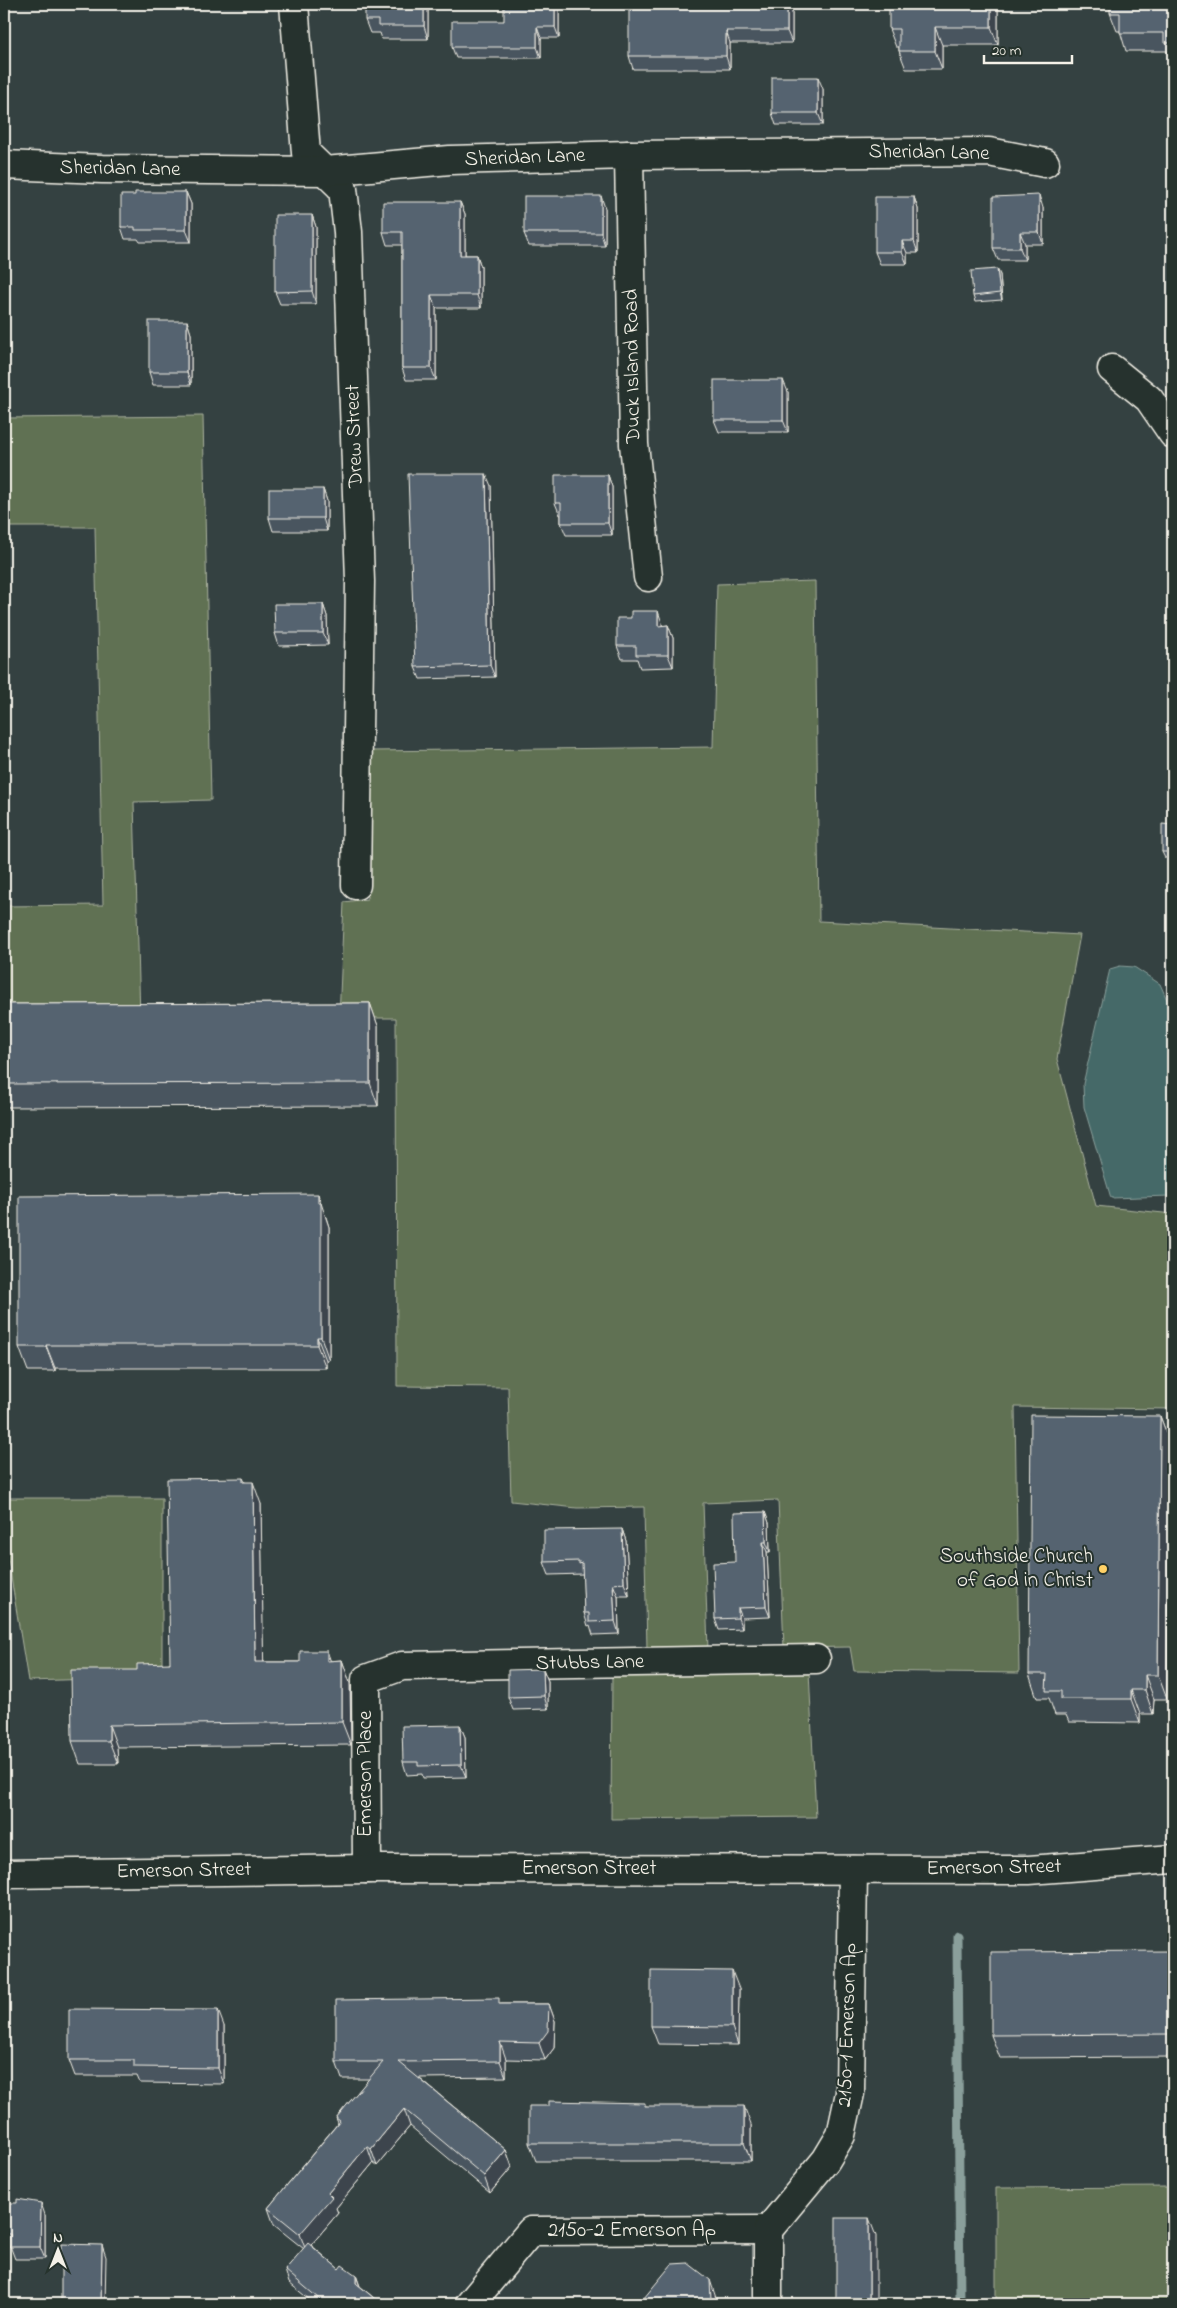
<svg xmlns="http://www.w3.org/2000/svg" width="1177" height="2308" viewBox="0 0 1177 2308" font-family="'Indie Flower',sans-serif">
<rect width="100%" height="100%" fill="#344141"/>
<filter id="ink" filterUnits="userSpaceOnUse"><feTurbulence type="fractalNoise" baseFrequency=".02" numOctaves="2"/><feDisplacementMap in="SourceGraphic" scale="10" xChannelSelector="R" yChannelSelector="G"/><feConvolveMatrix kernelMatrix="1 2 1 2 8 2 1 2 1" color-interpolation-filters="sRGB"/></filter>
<g filter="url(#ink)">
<!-- green -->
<g fill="#607153" stroke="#aab19e">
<polygon points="203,416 211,800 134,802 140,1018 4,1019 4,906 103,905 95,527 4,527 4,418"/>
<polygon points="815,581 819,921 1080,935 1057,1059 1096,1206 1173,1214 1173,1409 1015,1407 1019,1673 854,1671 850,1647 784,1648 778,1500 703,1503 708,1650 647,1650 644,1507 577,1508 511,1501 508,1387 397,1386 396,1018 339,1018 344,902 367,899 370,751 713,747 717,584"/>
<polygon points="4,1498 162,1498 162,1677 28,1681 4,1534"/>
<polygon points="809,1671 816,1817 611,1819 612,1674"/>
<polygon points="1173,2187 1173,2304 996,2304 996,2188"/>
</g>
<!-- water -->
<polygon fill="#446968" stroke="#8a9f9b" points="1120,966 1134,967 1160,984 1173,1013 1173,1192 1169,1196 1111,1198 1084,1107 1083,1084 1110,969"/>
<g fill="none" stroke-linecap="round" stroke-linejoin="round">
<!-- stream -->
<polyline stroke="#8a9f9b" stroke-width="9" points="957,1935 960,2304"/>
<!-- street casing -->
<g stroke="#f4f1e8" stroke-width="31">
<g id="street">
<polyline points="294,4 306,153 343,189 348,232 360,581 356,885"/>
<polyline points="629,155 634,444 648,577"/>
<polyline points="4,165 102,169 325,171 450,160 629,155 989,152 1045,163"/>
<polyline points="1112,369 1149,399 1173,434"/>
<polyline points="367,1869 366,1679 402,1666 816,1659"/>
<polyline points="470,2304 531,2231 768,2230"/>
<polyline points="768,2304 768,2230 826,2160 841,2135 850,2093 853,1870"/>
</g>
</g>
<!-- primary casing -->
<g stroke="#f4f1e8" stroke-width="31">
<polyline id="primary" points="4,1874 367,1869 1029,1870 1173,1859"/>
</g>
<!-- street -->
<use href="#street" stroke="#26332d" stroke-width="28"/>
<!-- primary -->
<use href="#primary" stroke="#26332d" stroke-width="28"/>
</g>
<!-- wall -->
<g fill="#49555f" stroke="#f4f1e8">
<polygon points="428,4 428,39 382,39 380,33 370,33 365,20"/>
<polygon points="792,4 792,43 730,43 730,69 633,69 629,56"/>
<polygon points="998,4 998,45 942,45 942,69 906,69 899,51 899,47 896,47 889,29"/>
<polygon points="1173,4 1173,61 1171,61 1167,51 1126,51 1120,31 1117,31 1110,13"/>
<polygon points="559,5 559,38 541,38 541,58 456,58 452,47 504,21"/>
<polygon points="823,89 823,125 776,125 772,113"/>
<polygon points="186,192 191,204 191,242 140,242 138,239 125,239 121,227 135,195"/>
<polygon points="914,197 918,209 918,253 907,253 907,264 880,264 875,252"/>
<polygon points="460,202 465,214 465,255 477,255 481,267 481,308 436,308 436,380 406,380 402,368 402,245 387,245 383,232"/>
<polygon points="605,208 605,246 529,246 524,233"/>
<polygon points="1043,208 1043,244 1025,244 1025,260 998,260 993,248"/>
<polygon points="312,215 316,227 316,304 280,304 275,292"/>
<polygon points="997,269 1000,275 1002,300 975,302 973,296"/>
<polygon points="187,321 191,334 191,385 153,385 149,372"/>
<polygon points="788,392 788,432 719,432 714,420"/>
<polygon points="608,475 612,487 612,535 566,535 561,523 561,515 560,515 555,503"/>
<polygon points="491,486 495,677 420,679 415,667"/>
<polygon points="323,489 327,501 327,531 273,531 269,518"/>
<polygon points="323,604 327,616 328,645 279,646 275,633"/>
<polygon points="662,623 662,626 668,625 673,638 673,667 640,668 637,659 622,659 617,646"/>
<polygon points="1173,825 1173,858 1165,858 1162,852"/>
<polygon points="370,1003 378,1026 378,1106 4,1107 4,1004"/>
<polygon points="326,1217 329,1227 329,1360 326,1360 326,1368 55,1368 55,1371 28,1371 19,1347"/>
<polygon points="1160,1416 1169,1440 1167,1699 1154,1699 1153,1714 1140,1714 1140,1723 1069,1722 1066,1715 1055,1715 1049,1698 1037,1698 1029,1674"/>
<polygon points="243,1478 245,1482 261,1504 263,1662 300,1662 327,1651 330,1661 342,1660 350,1683 351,1745 117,1747 118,1764 80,1764 72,1741 137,1670 170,1663"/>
<polygon points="765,1512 769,1523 770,1552 767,1552 770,1617 742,1618 742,1629 719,1630 715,1619 735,1562"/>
<polygon points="622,1529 626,1541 629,1596 618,1596 619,1634 593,1635 590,1625 588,1626 584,1613 583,1574 549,1575 544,1562"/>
<polygon points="543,1669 548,1681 548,1709 513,1710 508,1697"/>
<polygon points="460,1725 465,1737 466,1777 423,1778 422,1774 407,1775 403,1762"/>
<polygon points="1173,1951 1173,2057 1000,2058 991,2035"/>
<polygon points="739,1989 738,2045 658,2044 651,2026"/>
<polygon points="501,2004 549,2004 555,2021 554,2048 545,2060 506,2059 506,2077 419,2078 506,2150 512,2167 490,2193 410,2126 377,2166 373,2163 336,2208 338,2213 311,2245 339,2269 356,2275 360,2286 381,2304 315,2304 289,2283 285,2270 304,2249 274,2225 268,2208 338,2123 336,2118 369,2079 342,2079 336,2062"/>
<polygon points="224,2026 224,2084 140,2083 137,2076 75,2076 69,2060"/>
<polygon points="646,2106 751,2125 751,2161 536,2161 529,2143"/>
<polygon points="4,2203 45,2215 45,2259 15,2259 10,2246 4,2246"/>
</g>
<!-- shaded-wall -->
<g fill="#3c454e" stroke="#f4f1e8">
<polygon points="424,4 428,4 428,39 424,26"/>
<polygon points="555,4 559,4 559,38 555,27"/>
<polygon points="787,4 792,4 792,43 787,31"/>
<polygon points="991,4 998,4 998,45 991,27"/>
<polygon points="537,27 541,38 541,58 537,47"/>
<polygon points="935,27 942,45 942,69 935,51"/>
<polygon points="726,31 730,43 730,69 726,56"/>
<polygon points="818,77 823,89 823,125 818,113"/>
<polygon points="186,192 191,204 191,242 186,230"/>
<polygon points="1039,195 1043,208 1043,244 1039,232"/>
<polygon points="601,196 605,208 605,246 601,233"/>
<polygon points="914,197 918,209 918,253 914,241"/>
<polygon points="460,202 465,214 465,267 460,255"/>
<polygon points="312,215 316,227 316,304 312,291"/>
<polygon points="1020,232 1025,244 1025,260 1020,248"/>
<polygon points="902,241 907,253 907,264 902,252"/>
<polygon points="477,255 481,267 481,308 477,295"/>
<polygon points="997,269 1000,275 1002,300 1000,293"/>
<polygon points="431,295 436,308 436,380 431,368"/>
<polygon points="187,321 191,334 191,385 187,372"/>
<polygon points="783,380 788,392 788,432 783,420"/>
<polygon points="486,474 491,486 495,677 490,665"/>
<polygon points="608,475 612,487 612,535 608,523"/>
<polygon points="323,489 327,501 327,531 323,518"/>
<polygon points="323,604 327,616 328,645 323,633"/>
<polygon points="658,611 662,623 662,638 658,626"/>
<polygon points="668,625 673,638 673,667 668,655"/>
<polygon points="370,1003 378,1026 378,1106 370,1083"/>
<polygon points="318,1194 329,1227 329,1360 321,1337"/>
<polygon points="317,1337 326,1360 326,1368 317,1345"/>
<polygon points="46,1345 55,1368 55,1371 46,1347"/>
<polygon points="1160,1416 1169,1440 1167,1699 1158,1675"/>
<polygon points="253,1482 261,1504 264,1685 255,1662"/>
<polygon points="765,1512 769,1523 770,1552 766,1542"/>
<polygon points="622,1529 626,1541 629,1596 624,1583"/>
<polygon points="763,1542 767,1552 770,1617 766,1607"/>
<polygon points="613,1584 618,1596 619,1634 615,1621"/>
<polygon points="738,1608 742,1618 742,1629 738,1618"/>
<polygon points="327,1651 335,1673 327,1661"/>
<polygon points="342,1660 350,1683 351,1745 342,1722"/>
<polygon points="543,1669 548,1681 548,1709 544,1696"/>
<polygon points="1145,1675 1154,1699 1153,1714 1145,1690"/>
<polygon points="1131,1690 1140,1714 1140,1723 1131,1699"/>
<polygon points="109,1725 117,1747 118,1764 109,1741"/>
<polygon points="460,1725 465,1737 466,1777 461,1765"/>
<polygon points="732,1971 739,1989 738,2045 732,2027"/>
<polygon points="549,2004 555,2021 554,2048 545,2060 539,2043"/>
<polygon points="218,2010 224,2026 224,2084 218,2068"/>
<polygon points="500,2042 506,2059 506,2077 500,2061"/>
<polygon points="744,2106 751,2125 751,2161 744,2143"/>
<polygon points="404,2109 410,2126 377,2166 371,2149"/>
<polygon points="367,2146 373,2163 336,2208 338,2213 306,2251 300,2234 328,2193"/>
<polygon points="506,2150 512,2167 490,2193 484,2176"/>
<polygon points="41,2203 45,2215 45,2259 40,2247"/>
<polygon points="869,2218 876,2236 876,2304 869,2304"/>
<polygon points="102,2245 106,2257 105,2304 101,2304"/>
<polygon points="356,2275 360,2287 356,2283"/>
<polygon points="710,2280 716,2298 717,2304 707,2304"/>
</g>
<!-- building -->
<g fill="#55636f" stroke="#f4f1e8">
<polygon points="365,4 424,4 424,26 378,26 378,20 365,20"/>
<polygon points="504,4 555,4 555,27 537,27 537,47 452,47 452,21 504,21"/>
<polygon points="629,4 787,4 787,31 726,31 726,56 629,56"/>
<polygon points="889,4 991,4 991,27 935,27 935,51 899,51 899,29 889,29"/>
<polygon points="1110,4 1173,4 1173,43 1164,43 1164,33 1120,33 1120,13 1110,13"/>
<rect x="772" y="77" width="46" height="36"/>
<polygon points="135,192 186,192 186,230 135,230 135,227 121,227 121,195 135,195"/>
<polygon points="1039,195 1039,232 1020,232 1020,248 993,248 993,197"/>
<rect x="524" y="196" width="77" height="37"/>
<polygon points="875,197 914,197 914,241 902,241 902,252 875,252"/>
<polygon points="383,202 460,202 460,255 477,255 477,295 431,295 431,368 402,368 402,232 383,232"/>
<polygon points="275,215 312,215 312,291 275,292"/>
<polygon points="997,269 1000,293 973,296 971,271"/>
<rect x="149" y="321" width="38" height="51"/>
<rect x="714" y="380" width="69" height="40"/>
<polygon points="408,474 486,474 490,665 415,667"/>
<polygon points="555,475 608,475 608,523 561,523 561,503 555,503"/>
<rect x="269" y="489" width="54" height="29"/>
<polygon points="274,604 323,604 323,633 275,633"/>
<polygon points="631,611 658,611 658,626 668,625 668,655 636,655 636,646 617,646 617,618 631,618"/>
<polygon points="1162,824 1173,825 1173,852 1162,852"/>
<polygon points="370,1003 370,1083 4,1084 4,1004"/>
<polygon points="318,1194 318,1203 321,1203 321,1337 317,1337 317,1345 46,1345 46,1347 19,1347 19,1196"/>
<polygon points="1031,1415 1160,1416 1158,1675 1145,1675 1145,1690 1131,1690 1131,1699 1061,1699 1061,1691 1046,1691 1047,1674 1029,1674"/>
<polygon points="243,1478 243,1482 253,1482 255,1662 300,1662 300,1651 327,1651 327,1661 342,1660 342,1722 109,1725 109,1741 72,1741 71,1670 137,1670 137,1664 170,1663 167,1479"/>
<polygon points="765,1512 766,1542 763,1542 766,1607 738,1608 738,1618 715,1619 713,1563 735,1562 734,1513"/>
<polygon points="622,1529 624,1583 613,1584 615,1621 589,1622 589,1613 584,1613 582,1563 579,1564 579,1561 544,1562 544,1530"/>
<polygon points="543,1669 544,1696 508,1697 508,1670"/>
<polygon points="460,1725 461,1765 418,1766 418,1762 403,1762 402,1726"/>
<polygon points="1173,1951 1173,2034 991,2035 991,1952"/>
<polygon points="651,1970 732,1971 732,2027 651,2026"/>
<polygon points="499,1998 499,2004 549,2004 548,2031 539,2043 500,2042 500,2061 399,2062 506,2150 484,2176 404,2109 371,2149 367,2146 328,2193 332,2197 300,2234 268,2208 340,2121 336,2118 383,2062 336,2062 336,2000"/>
<polygon points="69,2009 218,2010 218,2068 134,2067 134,2060 69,2060"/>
<polygon points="549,2101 645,2103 645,2106 744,2106 744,2143 529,2143 529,2106 549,2106"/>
<polygon points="17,2199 41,2203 40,2247 10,2247 10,2234 4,2234 4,2203 17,2203"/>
<rect x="836" y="2218" width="33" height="86"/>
<polygon points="308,2243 339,2269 342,2265 356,2275 356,2283 381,2304 325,2304 285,2270"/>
<polygon points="61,2244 102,2245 101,2304 61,2304"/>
<polygon points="688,2263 710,2280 711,2299 707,2304 639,2304 672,2264"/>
</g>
</g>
<!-- markers -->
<circle fill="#ffd166" stroke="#26332d" stroke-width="2" cx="1103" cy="1569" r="5"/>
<g text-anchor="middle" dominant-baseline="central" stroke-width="4" stroke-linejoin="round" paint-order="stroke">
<!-- street labels -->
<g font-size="21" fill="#f4f1e8" stroke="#26332d">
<text transform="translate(929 153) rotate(1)">Sheridan Lane</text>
<text transform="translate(525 158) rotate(-2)">Sheridan Lane</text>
<text transform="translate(120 169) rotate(1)">Sheridan Lane</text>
<text transform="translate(633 366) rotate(-91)">Duck Island Road</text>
<text transform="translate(355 436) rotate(-92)">Drew Street</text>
<text transform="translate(590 1663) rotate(-1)">Stubbs Lane</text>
<text transform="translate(366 1774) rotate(-90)">Emerson Place</text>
<text transform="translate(994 1868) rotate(-1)">Emerson Street</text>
<text x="589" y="1869">Emerson Street</text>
<text transform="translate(184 1871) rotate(-1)">Emerson Street</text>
<text transform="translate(848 2025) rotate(-88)">2150-1 Emerson Ap</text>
<text x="632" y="2231">2150-2 Emerson Ap</text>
</g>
<!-- poi labels -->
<g font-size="21" fill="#f4f1e8" stroke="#26332d" text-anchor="end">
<text x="1093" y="1557">Southside Church<tspan x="1093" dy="24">of God in Christ</tspan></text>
</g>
</g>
<!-- margin -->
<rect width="1177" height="2308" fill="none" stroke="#26332d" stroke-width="20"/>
<rect x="10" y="10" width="1157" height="2288" fill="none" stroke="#f4f1e8" stroke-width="2" filter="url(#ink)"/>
<!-- north arrow -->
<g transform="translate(58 2250)" stroke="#26332d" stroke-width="4" paint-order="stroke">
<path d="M0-4L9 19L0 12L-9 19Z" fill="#f4f1e8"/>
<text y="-8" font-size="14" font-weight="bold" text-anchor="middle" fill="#f4f1e8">N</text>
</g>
<!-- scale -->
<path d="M984 55v8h88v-8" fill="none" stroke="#f4f1e8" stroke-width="2.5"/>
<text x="992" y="55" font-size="15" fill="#f4f1e8" stroke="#26332d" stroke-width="4" paint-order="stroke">20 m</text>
</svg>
